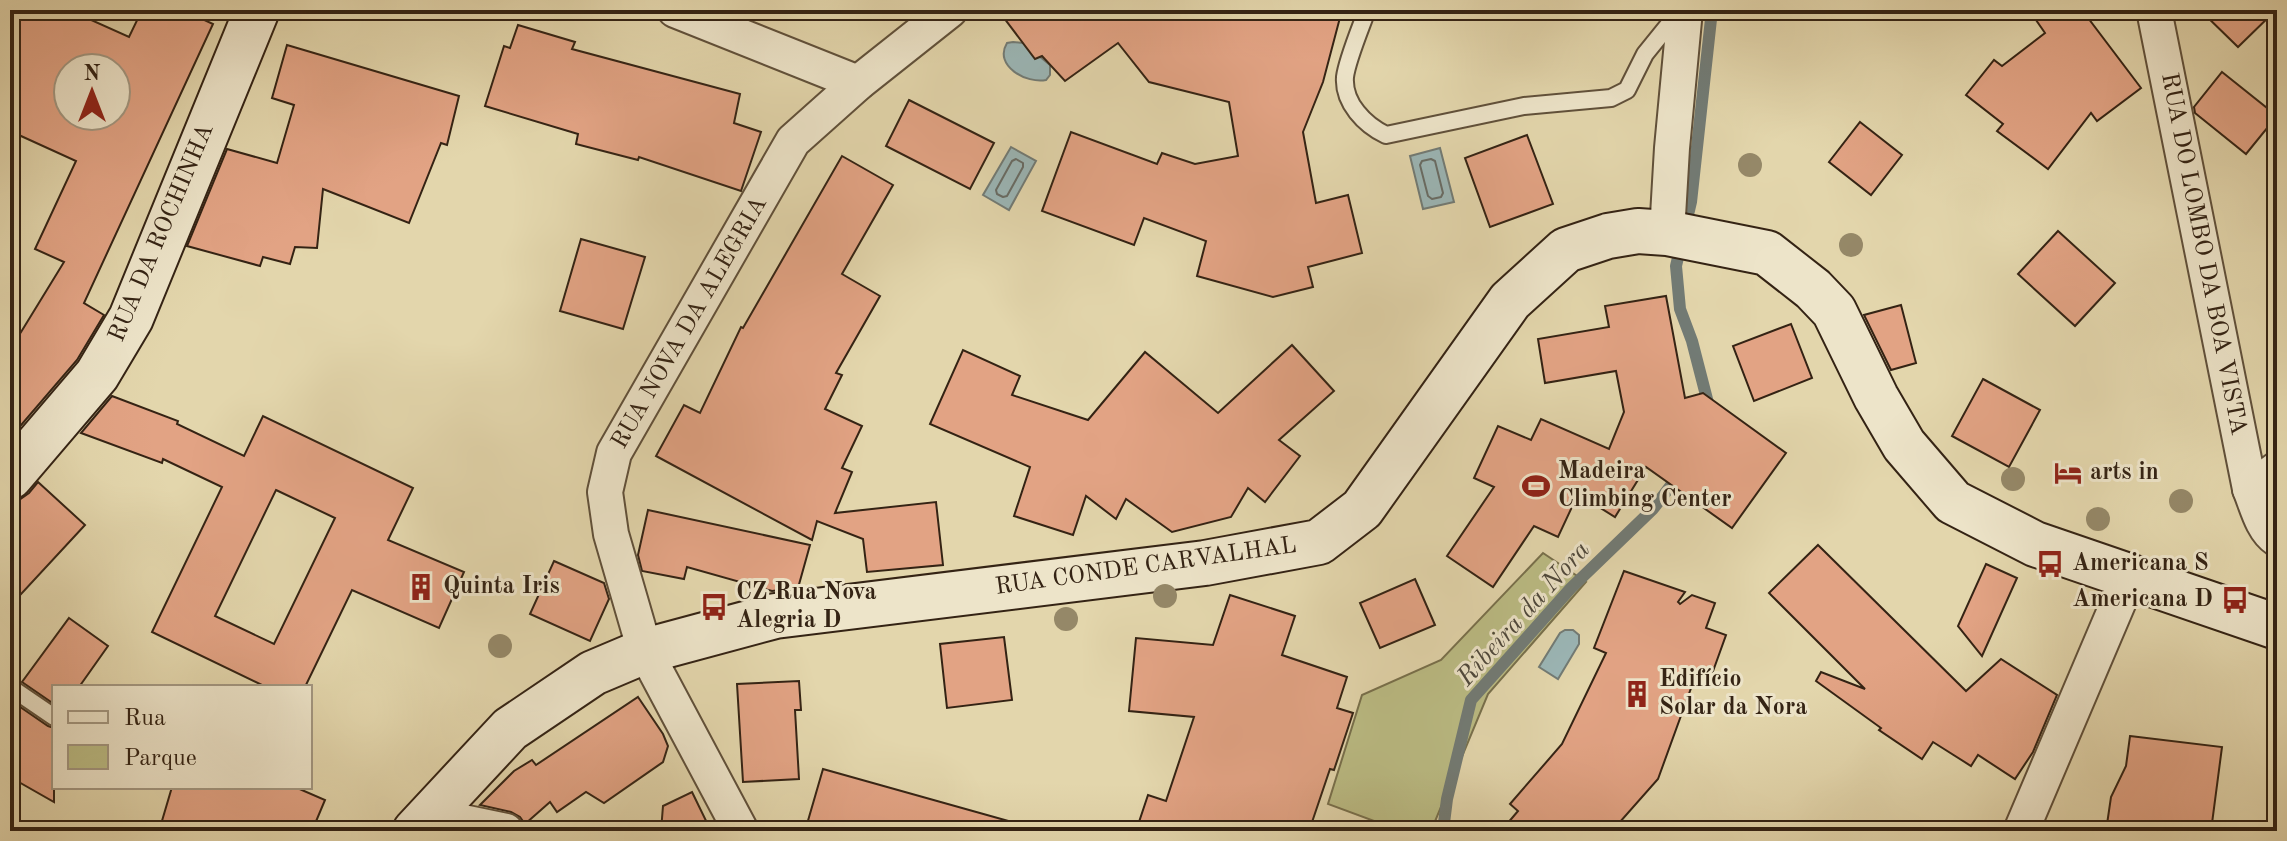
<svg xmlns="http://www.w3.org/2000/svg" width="2287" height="841" viewBox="0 0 2287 841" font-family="'Old Standard TT',serif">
<rect width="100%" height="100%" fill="#e3d6ac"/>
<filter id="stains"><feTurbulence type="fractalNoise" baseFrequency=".0025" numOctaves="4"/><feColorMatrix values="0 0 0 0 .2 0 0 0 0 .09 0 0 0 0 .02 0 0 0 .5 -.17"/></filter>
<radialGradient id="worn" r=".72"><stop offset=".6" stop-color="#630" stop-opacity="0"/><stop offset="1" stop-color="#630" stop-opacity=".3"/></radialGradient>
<!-- green -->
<polygon fill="#bbbc84" stroke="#78704c" stroke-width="2" points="1543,553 1586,582 1488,694 1431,831 1401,831 1328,804 1362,695 1441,660"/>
<!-- water -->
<g fill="#9bb6b6" stroke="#727b75" stroke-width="2">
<path d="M1013 42 1023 43 1050 65V75L1046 80C1027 84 993 66 1007 43Z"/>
<polygon points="1011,147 1036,161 1009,210 983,195"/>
<polygon points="1440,148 1454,202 1423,209 1410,156"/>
<polygon points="1565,630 1573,630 1579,635 1579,644 1558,679 1539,667 1560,633"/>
</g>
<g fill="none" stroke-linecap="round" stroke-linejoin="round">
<!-- shore -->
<g stroke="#686c65" stroke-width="2">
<polygon points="1016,159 1023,163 1023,167 1007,196 1003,197 997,194 996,190 1012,161"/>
<polygon points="1431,159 1435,161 1443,193 1441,197 1432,199 1428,196 1420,165 1422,161"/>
</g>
<!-- stream -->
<g stroke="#727b75" stroke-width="12">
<polyline points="1705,410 1708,403 1692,341 1680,309 1676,266 1691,202 1712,10"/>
<polyline points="1443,831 1447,799 1471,700 1571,588 1653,509 1681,472"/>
</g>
</g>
<!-- building -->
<g fill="#e2a384" stroke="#342314" stroke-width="2" fill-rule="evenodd">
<path d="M10 10H69L129 37 142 10H183L213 24 84 303 104 315 77 360 10 438V350L64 262 35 249 76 161 10 131ZM68 68H116V116H68Z"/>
<polygon points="998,10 1342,10 1323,82 1303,132 1316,203 1348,195 1362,253 1308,267 1313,287 1273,297 1197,276 1206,241 1144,218 1134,245 1042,211 1071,132 1157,164 1162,153 1195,164 1238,156 1229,102 1149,82 1118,43 1065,81 1042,56 1035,59"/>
<polygon points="2029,10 2082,10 2141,88 2097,121 2091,113 2048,169 1997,131 2003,124 1966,95 1994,60 2002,66 2045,33"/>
<polygon points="2200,10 2276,10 2238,47"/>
<polygon points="518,25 575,42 572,49 740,94 734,123 761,132 741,191 639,157 638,160 576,144 578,134 485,106 504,46 510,48"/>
<polygon points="287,45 459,96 447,145 441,143 409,223 323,189 317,248 295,247 290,264 263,257 260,266 187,246 227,149 277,163 294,105 272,98"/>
<polygon points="2222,72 2277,116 2246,154 2195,113 2194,107"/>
<polygon points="909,100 994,143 970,189 886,146"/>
<polygon points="1860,122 1902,155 1871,195 1829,162"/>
<polygon points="1527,135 1553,204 1490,227 1465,158"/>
<polygon points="842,156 893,185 842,274 880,296 836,373 842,375 825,409 862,426 842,468 852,472 835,513 936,502 943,565 867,572 863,539 817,521 812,540 656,456 684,405 700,413 741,327 743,328"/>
<polygon points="2058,231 2115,283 2075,326 2018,274"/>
<polygon points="581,239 645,257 623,329 560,311"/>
<polygon points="1666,296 1685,398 1703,393 1786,453 1732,528 1646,467 1615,517 1578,494 1558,537 1534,526 1493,587 1447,556 1494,487 1474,478 1498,426 1531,440 1541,419 1609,449 1624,412 1616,371 1545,383 1538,339 1609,327 1605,306"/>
<polygon points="1901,305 1916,363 1891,370 1864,315"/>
<polygon points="1791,324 1812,378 1754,401 1733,346"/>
<polygon points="1292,345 1334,391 1279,440 1300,456 1265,502 1248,488 1231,517 1172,532 1126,499 1116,519 1086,496 1073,535 1014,516 1030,467 930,424 963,350 1020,376 1012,395 1088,420 1145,352 1218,413"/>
<polygon points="1983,379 2040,410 2009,467 1952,436"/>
<path d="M112 396 178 421 177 424 244 456 263 416 413 488 388 540 464 572 439 628 352 590 305 687H266L152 632 222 487 163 459 162 463 81 433ZM276 490 335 518 274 644 215 616Z"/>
<polygon points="38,482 85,525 10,606 10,501 19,500 29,493"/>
<polygon points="648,510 810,545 798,588 772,591 687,567 684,579 642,571 638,555"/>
<polygon points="1818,545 1966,691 2001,659 2057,695 2033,752 2015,779 1978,755 1971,766 1933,742 1922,759 1879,730 1881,728 1816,681 1821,672 1865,689 1769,593"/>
<polygon points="554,561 604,583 609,599 590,641 530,614"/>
<polygon points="1986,564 2017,578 1982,656 1958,626"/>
<polygon points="1624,571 1685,592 1678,602 1680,604 1692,595 1715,603 1706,628 1726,635 1712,674 1698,669 1658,779 1612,831 1501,831 1518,811 1510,804 1562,744 1606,653 1594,648"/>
<polygon points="1415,579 1435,625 1380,648 1360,603"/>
<polygon points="1230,595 1295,616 1282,655 1347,677 1337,708 1353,713 1334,770 1330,769 1309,831 1136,831 1148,795 1166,801 1194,717 1129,711 1136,638 1213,645"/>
<polygon points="69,618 108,646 79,687 54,687 54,704 22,682"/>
<polygon points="1004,637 1012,700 947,708 940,644"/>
<polygon points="799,681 801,710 795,710 799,779 743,782 737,684"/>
<polygon points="638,697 663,734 668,746 663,762 604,803 586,792 557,812 550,802 525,824 520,817 511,812 480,805 514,771 532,760 536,765"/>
<polygon points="10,700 48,726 54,728 54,802 10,777"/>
<polygon points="2130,736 2222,747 2211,831 2106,831 2111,797 2126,766"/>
<polygon points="823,769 1012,822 1011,831 805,831"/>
<polygon points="172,787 295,787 325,800 312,831 159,831"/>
<polygon points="692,792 711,831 661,831 663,806"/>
</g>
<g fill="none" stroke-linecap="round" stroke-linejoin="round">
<!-- lane casing -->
<g stroke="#60503a" stroke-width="20">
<g id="lane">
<path d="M1367 10C1361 27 1347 60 1345 77 1343 103 1365 125 1386 135L1524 106 1611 98 1627 90 1645 54 1679 12"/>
<polyline points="10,687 54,717"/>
</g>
</g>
<!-- street casing -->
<g stroke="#60503a" stroke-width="38">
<g id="street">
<polyline points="675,10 858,83"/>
<path d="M2154 10 2250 489C2257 506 2262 529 2277 539"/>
<polyline points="1667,233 1672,148 1685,10"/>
<polyline points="2250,489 2277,469"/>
<polyline points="429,815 506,831"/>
<polyline points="741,831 645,651 611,534 605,492 614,453 793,141 858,83 950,10"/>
<polyline points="2021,831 2130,575"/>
</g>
</g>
<!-- secondary casing -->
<g stroke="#342314" stroke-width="48">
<g id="secondary">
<polyline points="10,477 97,375 131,318 257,10"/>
<polyline points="415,831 510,729 593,673 645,651 775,616 1205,563 1319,542 1362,509 1510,301 1566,250 1608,236 1638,231 1667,233 1767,253 1813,289 1834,311 1876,397 1904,445 1953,502 2035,544 2277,627"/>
</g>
</g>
<!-- lane -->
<use href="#lane" stroke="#ede4c9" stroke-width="16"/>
<!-- street -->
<use href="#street" stroke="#ede4c9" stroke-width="34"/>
<!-- secondary -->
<use href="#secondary" stroke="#ede4c9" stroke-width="44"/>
</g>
<!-- trees -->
<g fill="#958868">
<circle cx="1750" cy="165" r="12"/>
<circle cx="1851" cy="245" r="12"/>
<circle cx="2013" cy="479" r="12"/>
<circle cx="2181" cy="501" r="12"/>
<circle cx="2098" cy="519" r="12"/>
<circle cx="1165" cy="596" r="12"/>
<circle cx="1066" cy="619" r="12"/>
<circle cx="500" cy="646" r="12"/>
</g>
<!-- icons -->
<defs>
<g id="hotel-bare" transform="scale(2.16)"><path d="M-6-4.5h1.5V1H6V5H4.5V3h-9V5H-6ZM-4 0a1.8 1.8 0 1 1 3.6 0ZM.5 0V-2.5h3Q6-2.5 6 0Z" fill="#8f2418" stroke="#ede4c9" stroke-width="2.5" paint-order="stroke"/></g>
<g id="stadium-bare" transform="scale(2.16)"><path d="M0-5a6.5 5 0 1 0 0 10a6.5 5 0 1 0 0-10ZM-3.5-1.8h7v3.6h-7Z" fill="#8f2418" stroke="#ede4c9" stroke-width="2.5" paint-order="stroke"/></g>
<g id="bus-bare" transform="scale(2.16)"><path d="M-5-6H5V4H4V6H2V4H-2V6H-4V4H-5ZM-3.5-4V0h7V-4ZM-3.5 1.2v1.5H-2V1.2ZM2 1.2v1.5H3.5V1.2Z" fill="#8f2418" stroke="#ede4c9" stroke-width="2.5" paint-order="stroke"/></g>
<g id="building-bare" transform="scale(2.16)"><path d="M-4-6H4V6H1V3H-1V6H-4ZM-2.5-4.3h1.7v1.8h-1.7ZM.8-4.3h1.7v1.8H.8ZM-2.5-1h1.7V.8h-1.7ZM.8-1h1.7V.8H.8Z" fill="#8f2418" stroke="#ede4c9" stroke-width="2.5" paint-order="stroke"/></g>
</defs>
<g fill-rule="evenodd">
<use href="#hotel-bare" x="2068" y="473"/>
<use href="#stadium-bare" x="1536" y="486"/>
<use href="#bus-bare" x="2050" y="564"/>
<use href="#building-bare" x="421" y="587"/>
<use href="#bus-bare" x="2235" y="600"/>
<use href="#bus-bare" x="714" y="607"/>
<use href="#building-bare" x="1637" y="694"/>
</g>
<g text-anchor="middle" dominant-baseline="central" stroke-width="6" stroke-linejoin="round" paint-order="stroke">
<!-- street labels -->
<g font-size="24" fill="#342314" stroke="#ede4c9">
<text transform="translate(162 233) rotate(-67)">RUA DA ROCHINHA</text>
<text transform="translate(2203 254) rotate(79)">RUA DO LOMBO DA BOA VISTA</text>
<text transform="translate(690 323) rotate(-60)">RUA NOVA DA ALEGRIA</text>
<text transform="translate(1146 567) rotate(-8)">RUA CONDE CARVALHAL</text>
</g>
<!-- poi labels -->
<g font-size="24" font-weight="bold" fill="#342314" stroke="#ede4c9" text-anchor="start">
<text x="1558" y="472">Madeira<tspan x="1558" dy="28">Climbing Center</tspan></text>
<text x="2090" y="473">arts in</text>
<text x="2072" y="564">Americana S</text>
<text x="443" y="587">Quinta Iris</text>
<text x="736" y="593">CZ Rua Nova<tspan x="736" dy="28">Alegria D</tspan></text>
<text x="2213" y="600" text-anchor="end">Americana D</text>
<text x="1659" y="680">Edifício<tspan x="1659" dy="28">Solar da Nora</tspan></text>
</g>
<!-- water labels -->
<g font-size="26" font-style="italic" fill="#4e483c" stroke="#ede4c9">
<text transform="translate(1524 614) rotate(-48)">Ribeira da Nora</text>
</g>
</g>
<!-- margin -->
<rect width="2287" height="841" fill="none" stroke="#e3d6ac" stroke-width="40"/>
<rect x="12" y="12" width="2263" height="817" fill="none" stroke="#342314" stroke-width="4"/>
<rect x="20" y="20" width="2247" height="801" fill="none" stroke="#342314" stroke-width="2"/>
<!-- legend -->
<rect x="52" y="685" width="260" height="104" fill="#ede4c9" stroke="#a39781" stroke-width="2"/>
<rect x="68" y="711" width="40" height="12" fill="#ede4c9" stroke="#a39781" stroke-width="2"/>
<text x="124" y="725" font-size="24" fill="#342314">Rua</text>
<rect x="68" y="745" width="40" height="24" fill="#bbbc84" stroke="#a39781" stroke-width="2"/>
<text x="124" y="765" font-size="24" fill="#342314">Parque</text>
<!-- north arrow -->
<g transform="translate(92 92)"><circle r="38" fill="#ede4c9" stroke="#a39781" stroke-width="2"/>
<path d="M0-6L14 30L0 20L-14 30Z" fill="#8f2418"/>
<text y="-12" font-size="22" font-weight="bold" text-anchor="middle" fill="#342314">N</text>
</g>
<rect width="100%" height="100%" filter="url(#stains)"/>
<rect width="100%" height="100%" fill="url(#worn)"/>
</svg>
